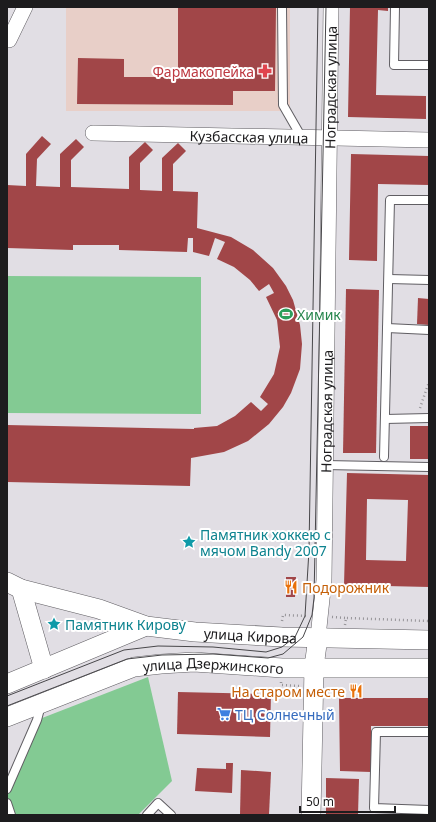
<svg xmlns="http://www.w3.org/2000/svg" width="436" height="822" viewBox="0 0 436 822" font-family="'Noto Sans',sans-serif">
<rect width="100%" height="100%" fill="#e1dee4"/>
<!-- industrial -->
<rect fill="#e8cfc8" x="66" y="7" width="224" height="104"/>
<!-- green -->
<g fill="#83ca93">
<polygon points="7,276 201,277 201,414 7,413"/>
<polygon points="148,677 172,781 138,815 14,815 7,796 37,720"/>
</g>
<!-- building -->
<g fill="#a14648" fill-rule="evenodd">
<polygon points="178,7 276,7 275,91 233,91 233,105 77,104 78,58 124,59 124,77 178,77"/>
<polygon points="350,7 388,7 388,11 378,10 376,95 426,96 426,119 348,117"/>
<polygon points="42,136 51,144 37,159 36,186 60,187 60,154 76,139 84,147 71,160 71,187 129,189 129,157 145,142 153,150 140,163 140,190 162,191 162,158 178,143 186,151 173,164 173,191 198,192 197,228 231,237 253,250 273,268 286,286 293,300 300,325 302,344 300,369 291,393 283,407 269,424 248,441 224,452 191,458 190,486 7,482 7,425 194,429 194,428 217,426 235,416 251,402 261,411 268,404 260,397 274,374 280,347 277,320 266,297 274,293 269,284 259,291 250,280 234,267 217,259 225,242 215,238 209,256 193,252 193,238 188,238 187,252 119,250 119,245 73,245 73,250 7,248 7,185 26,186 26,154"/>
<polygon points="351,154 429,156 429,185 378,184 377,261 349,260"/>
<polygon points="346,289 379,290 376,453 343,453"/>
<polygon points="418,298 429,299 429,325 417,324"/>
<rect x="410" y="426" width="19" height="33"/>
<path d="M347 473 429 475V587L344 585ZM367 499 408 500 406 561 366 560Z"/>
<polygon points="286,577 296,577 295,597 286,597"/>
<polygon points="178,692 271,694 270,737 177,734"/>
<polygon points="339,698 429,698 429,726 371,726 371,772 340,771"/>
<polygon points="226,763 233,763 232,793 195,791 197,768 226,769"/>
<polygon points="241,770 271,772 269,815 240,815"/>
<polygon points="326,778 359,779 358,815 326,815"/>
</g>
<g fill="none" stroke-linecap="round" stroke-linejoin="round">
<!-- service casing -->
<g stroke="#605e63" stroke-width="10">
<g id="service">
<polyline points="282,7 283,105 302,138"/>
<polyline points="395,7 394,65 429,65"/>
<polyline points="389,279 429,280"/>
<polyline points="387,328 429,330"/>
<polyline points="385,419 429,418"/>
<polyline points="384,457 390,200 429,200"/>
<polyline points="325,465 429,467"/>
<polyline points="429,732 376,732 374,808 429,810"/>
<polyline points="7,789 37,720 41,705"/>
<polyline points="7,803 11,815"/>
<polyline points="147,815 158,803 171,815"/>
</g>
</g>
<!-- minor casing -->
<g stroke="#605e63" stroke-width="16">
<g id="minor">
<polyline points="9,40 25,7"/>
<path id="s1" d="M93 133 429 140"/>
<path id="s2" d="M318 637 324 580 331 7"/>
</g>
</g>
<!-- tertiary casing -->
<g stroke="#605e63" stroke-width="20">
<g id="tertiary">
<path id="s3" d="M7 582 21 589 99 609 146 626 195 632 282 637 429 640"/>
<polyline points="21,589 44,669"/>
<polyline points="7,684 146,626"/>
<path id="s4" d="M7 717 134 667 161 664 194 662 282 668H429"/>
<polyline points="311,815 314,667 318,637"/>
</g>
</g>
<!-- path -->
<g stroke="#959397" stroke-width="2.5" stroke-dasharray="1 3" stroke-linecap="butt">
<polyline points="420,408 429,382"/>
<polyline points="332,617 346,618"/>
<polyline points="282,621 283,615 307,616"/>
<polyline points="345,625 346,618 429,621"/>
<polyline points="281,682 281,685 299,686"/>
</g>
<!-- service -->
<use href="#service" stroke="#fff" stroke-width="8"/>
<!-- minor -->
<use href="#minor" stroke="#fff" stroke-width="15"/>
<!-- tertiary -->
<use href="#tertiary" stroke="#fff" stroke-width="19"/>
<!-- tram -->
<g stroke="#48474a" stroke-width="1">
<polyline points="7,696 124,650 158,646 213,647 266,652 282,647 295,637 305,616 309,550 318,7"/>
<polyline points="7,706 127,659 162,655 213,654 268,658 283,654 303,637 312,615 314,598 326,7"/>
</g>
</g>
<!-- icons -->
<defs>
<g id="pharmacy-bare" transform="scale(1.08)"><path d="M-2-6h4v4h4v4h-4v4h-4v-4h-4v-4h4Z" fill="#e0444e" stroke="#fff" stroke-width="2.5" paint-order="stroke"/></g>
<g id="stadium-bare" transform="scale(1.08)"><path d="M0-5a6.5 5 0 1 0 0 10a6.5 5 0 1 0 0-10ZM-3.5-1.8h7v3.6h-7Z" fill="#2e9e5b" stroke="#fff" stroke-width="2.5" paint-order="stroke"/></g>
<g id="sight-bare" transform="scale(1.08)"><path d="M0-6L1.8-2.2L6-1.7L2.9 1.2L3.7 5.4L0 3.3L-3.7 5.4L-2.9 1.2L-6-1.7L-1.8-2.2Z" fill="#0f9aa8" stroke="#fff" stroke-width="2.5" paint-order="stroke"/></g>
<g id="restaurant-bare" transform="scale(1.08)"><path d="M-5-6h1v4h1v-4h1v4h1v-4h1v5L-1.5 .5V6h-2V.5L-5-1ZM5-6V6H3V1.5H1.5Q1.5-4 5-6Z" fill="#e8710a" stroke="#fff" stroke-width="2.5" paint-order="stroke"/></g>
<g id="supermarket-bare" transform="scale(1.08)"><path d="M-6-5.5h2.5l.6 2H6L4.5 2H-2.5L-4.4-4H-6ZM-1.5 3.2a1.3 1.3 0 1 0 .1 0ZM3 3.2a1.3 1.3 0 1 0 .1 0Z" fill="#3f7fe0" stroke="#fff" stroke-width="2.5" paint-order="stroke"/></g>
</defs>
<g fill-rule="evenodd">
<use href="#pharmacy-bare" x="265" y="71"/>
<use href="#stadium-bare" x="286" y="314"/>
<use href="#sight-bare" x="189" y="542"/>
<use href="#restaurant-bare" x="291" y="587"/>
<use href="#sight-bare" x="54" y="624"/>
<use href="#restaurant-bare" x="356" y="691"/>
<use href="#supermarket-bare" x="224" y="714"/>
</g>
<g text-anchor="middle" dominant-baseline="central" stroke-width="4" stroke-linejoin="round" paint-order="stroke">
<!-- health labels -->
<g font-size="14" fill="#be3a42" stroke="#fff" text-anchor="end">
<text x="254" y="71">Фармакопейка</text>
</g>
<!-- street labels -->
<g font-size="14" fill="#1d1c1e" stroke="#fff">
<text stroke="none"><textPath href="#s2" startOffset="550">Ноградская улица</textPath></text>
<text stroke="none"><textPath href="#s1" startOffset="156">Кузбасская улица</textPath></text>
<text stroke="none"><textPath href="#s2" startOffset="226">Ноградская улица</textPath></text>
<text stroke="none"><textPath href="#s3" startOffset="251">улица Кирова</textPath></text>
<text stroke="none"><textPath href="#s4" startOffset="216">улица Дзержинского</textPath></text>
</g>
<!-- leisure labels -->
<g font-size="14" fill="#27864d" stroke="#fff" text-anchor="start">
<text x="297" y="314">Химик</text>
</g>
<!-- culture labels -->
<g font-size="14" fill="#0d838f" stroke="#fff" text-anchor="start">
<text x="200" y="534">Памятник хоккею с<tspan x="200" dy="16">мячом Bandy 2007</tspan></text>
<text x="65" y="624">Памятник Кирову</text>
</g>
<!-- food labels -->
<g font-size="14" fill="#c56008" stroke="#fff" text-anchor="start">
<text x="302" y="587">Подорожник</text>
<text x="345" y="691" text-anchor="end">На старом месте</text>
</g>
<!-- shop labels -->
<g font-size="14" fill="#366cbe" stroke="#fff" text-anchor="start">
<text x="235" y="714">ТЦ Солнечный</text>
</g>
</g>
<!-- border -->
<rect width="436" height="822" fill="none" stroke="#1d1c1e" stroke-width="16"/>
<!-- scale -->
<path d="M300 806v6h95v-6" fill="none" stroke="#1d1c1e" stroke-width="2"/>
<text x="306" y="806" font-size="12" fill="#1d1c1e" stroke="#ffffff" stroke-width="3" paint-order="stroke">50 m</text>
</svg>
